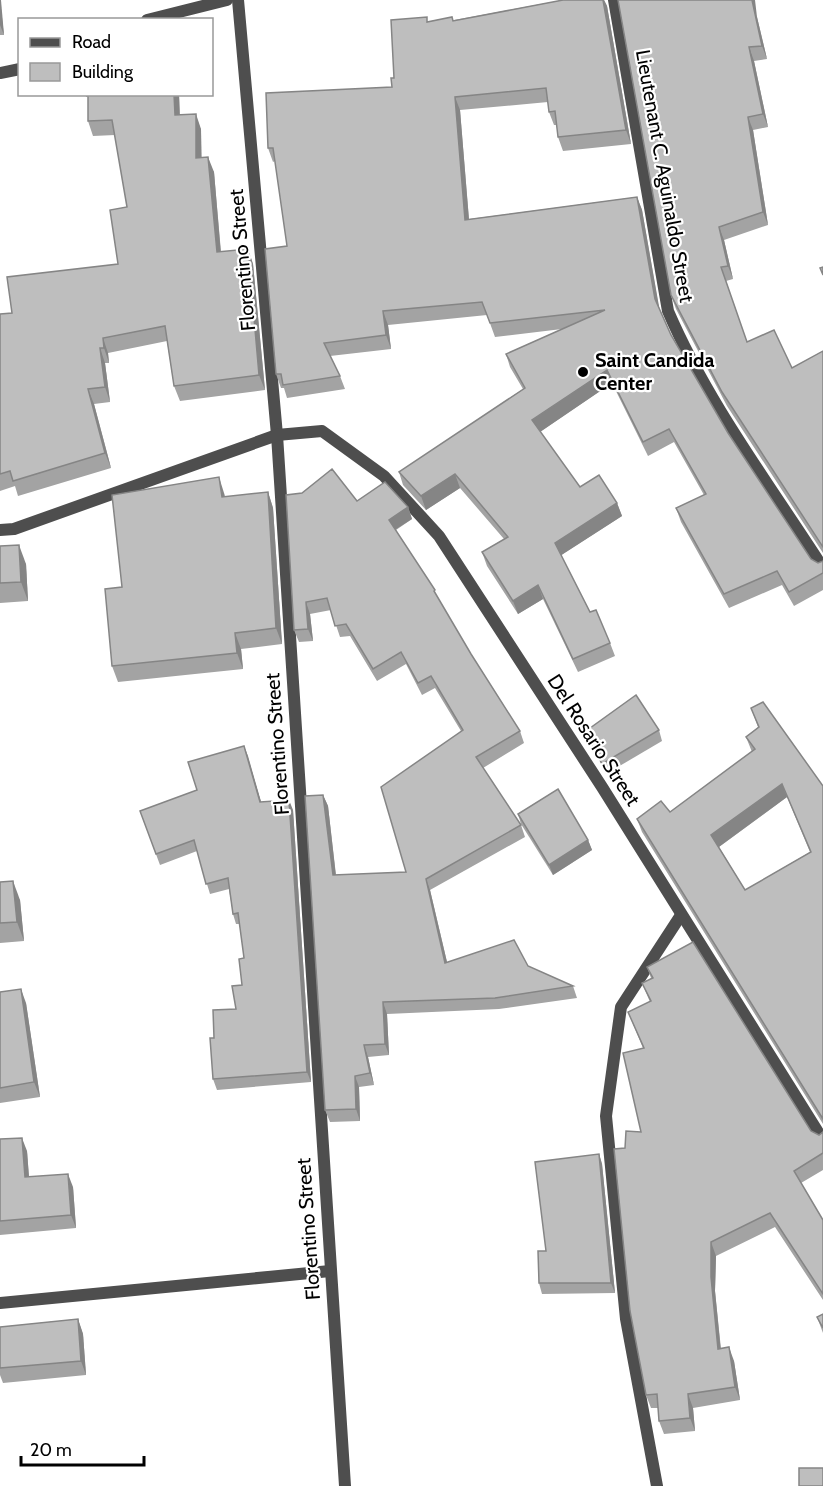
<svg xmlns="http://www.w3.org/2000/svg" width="823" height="1486" viewBox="0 0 823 1486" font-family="Cabin,sans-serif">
<rect width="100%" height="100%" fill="#fff"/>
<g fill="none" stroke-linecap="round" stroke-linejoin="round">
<!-- minor -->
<g stroke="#4e4e4e" stroke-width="12">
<polyline points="238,0 277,435 345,1486"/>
<path d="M614 0 668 311C707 402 769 484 823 568"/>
<polyline points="147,20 227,0"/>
<polyline points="0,73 20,69"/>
<polyline points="0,530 14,529 277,435 322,431 384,476 439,536 602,787 823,1140"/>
<polyline points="0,1303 330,1271"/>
<polyline points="657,1486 626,1319 606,1116 621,1007 681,915"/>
</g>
</g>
<!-- wall -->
<g fill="#a3a3a3" fill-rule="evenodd">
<polygon points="0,0 4,35 0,35"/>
<polygon points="563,0 604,0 607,6 631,144 563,151 558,137 557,125 554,125 549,112 548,102 460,110 469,219 637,197 642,210 659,308 671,335 728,433 811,559 818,563 823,561 823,590 794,606 782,585 729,608 681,522 676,508 704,495 674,442 648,456 612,383 540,432 580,487 617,503 622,516 561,555 590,612 610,643 615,656 578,672 543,599 518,614 487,566 482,552 504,539 460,488 426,510 403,485 399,472 523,389 510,367 506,354 562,329 495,337 487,315 388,325 391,349 330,356 340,376 345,389 287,398 284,388 281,388 276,374 287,246 275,161 273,162 268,148 392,87 394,78 428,22 454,20"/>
<polygon points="757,17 767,59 754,61 768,127 753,130 768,225 724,240 733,279 726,281 747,342 792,368 823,351 823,553 727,406 676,309 671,295"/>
<polygon points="85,94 179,94 180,115 201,129 201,158 214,172 221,252 248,249 253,264 265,390 180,401 174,386 167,341 108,353 109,363 105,363 110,402 94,404 111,468 18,496 15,486 0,491 0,314 12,313 118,264 127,207 115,135 93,136 88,121 88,97 86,97"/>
<polygon points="268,492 273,508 282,644 241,649 243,669 118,682 112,666 122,587 224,493 225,497"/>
<polygon points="286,495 357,501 408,507 412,519 396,530 471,654 520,731 524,743 483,768 521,825 525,837 430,890 447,962 528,966 573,986 577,998 499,1009 387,1014 389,1055 368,1057 374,1085 359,1087 360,1121 330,1122 325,1110 323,795 328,806 336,875 406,872 461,731 435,688 422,695 406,664 377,681 350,636 340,637 331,610 310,614 313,641 299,642 294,630"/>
<polygon points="0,546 26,564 28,601 0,603"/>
<path d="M751 708 823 786V1124L642 832 637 819 670 812 752 752 746 737 758 727ZM787 797 810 852 745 890 719 847Z"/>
<polygon points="659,730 662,741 606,774 590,741 586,731"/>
<polygon points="244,746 261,802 293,810 311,1082 217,1090 213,1079 214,1038 236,1009 242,985 244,958 240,924 236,924 233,914 229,889 210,894 197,851 160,865 140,811 197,790"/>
<polygon points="518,814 588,840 592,850 553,875 521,824"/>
<polygon points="0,882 20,900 24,941 0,943"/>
<polygon points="647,967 811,1131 819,1135 823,1132 823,1170 801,1183 823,1220 823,1300 775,1227 716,1256 715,1291 721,1349 734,1361 740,1400 693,1408 695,1431 664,1434 659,1421 658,1408 651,1408 646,1395 625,1148 641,1132 643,1048 628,1012 650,1002 642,983 651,978"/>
<polygon points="0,992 26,1003 40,1097 0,1103"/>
<polygon points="0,1139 27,1151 29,1177 73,1187 76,1228 0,1235"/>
<polygon points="599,1154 602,1164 615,1293 542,1294 539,1283 546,1251"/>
<polygon points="823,1314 823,1333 817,1317"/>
<polygon points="78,1319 83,1334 86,1375 3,1383 0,1375 0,1327"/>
</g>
<!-- shaded-wall -->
<g fill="#858585">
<polygon points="0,0 1,0 4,35 0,25"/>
<polygon points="603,0 604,0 607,6 631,144 626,130"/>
<polygon points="752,0 755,0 757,17 767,59 762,46"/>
<polygon points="749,47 754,61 768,127 763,114"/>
<polygon points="174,94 179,94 180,130 175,115"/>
<polygon points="455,97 460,110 470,233 465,220"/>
<polygon points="196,114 201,129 202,173 196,158"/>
<polygon points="748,117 753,130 768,225 763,212"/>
<polygon points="208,157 214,172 222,267 217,252"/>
<polygon points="637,197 642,210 660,312 655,299"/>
<polygon points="719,227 724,240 733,279 728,266"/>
<polygon points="248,249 253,264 265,390 259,375"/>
<polygon points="383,311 388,325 391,349 386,335"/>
<polygon points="103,338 108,353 109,363 104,348"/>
<polygon points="100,348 105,363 110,402 105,387"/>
<polygon points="607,370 612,383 537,434 532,420"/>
<polygon points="88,389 94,404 111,468 105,453"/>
<polygon points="455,474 460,488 426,510 421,496"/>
<polygon points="219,477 224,493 228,513 222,497"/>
<polygon points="268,492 273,508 282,644 276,628"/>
<polygon points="617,503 622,516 560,556 555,543"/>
<polygon points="408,507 412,519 393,531 389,520"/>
<polygon points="19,545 26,564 28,601 21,582"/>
<polygon points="538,585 543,599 518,614 513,601"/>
<polygon points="306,602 310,614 313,641 308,629"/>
<polygon points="235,633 241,649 243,669 237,653"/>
<polygon points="244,746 248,756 264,812 260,802"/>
<polygon points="782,784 787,797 716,849 711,835"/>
<polygon points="323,795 328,806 337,886 333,875"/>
<polygon points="289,800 293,810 311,1082 307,1072"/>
<polygon points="588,840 592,850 553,875 549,865"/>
<polygon points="426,879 430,890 450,975 445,963"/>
<polygon points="13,881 20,900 24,941 17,922"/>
<polygon points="21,989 26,1003 40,1097 34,1082"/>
<polygon points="383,1002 387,1014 389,1055 385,1044"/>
<polygon points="364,1045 368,1057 374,1085 370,1073"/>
<polygon points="355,1076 359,1087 360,1121 356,1109"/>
<polygon points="22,1138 27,1151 30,1191 25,1177"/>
<polygon points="599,1154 602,1164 615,1293 611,1283"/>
<polygon points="68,1174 73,1187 76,1228 71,1215"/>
<polygon points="711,1242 716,1256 715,1291 722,1363 718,1349 711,1277"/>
<polygon points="78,1319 83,1334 86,1375 81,1361"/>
<polygon points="729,1347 734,1361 740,1400 735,1387"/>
<polygon points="688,1394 693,1408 695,1431 690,1418"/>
</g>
<!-- building -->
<g fill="#bebebe" stroke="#858585" stroke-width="1.5" fill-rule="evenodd">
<polygon points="563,0 603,0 626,130 558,137 555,111 549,112 546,88 455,97 465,220 637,197 655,299 671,335 728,433 811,559 818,563 823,561 823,573 789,592 777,571 724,594 676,508 706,494 669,429 643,442 607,370 532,420 580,487 599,475 617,503 555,543 590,612 596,610 610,643 573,659 538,585 513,601 482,552 508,537 455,474 421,496 399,472 525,388 506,354 605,310 490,323 482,302 383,311 386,335 324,343 340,376 283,385 281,374 276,374 265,249 287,246 273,148 268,148 266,93 392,87 391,78 394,78 391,20 427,17 427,22 452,17 453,21"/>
<polygon points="618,0 752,0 762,46 749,47 763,114 748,117 763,212 719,227 728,266 721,267 747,342 774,330 792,368 823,351 823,547 722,392 671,295"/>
<polygon points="88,94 174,94 175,115 196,114 196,158 208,157 217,252 248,249 259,375 174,386 165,326 103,338 104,348 100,348 105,387 88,389 105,453 13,481 10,471 0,474 0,314 12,313 7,277 118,264 110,210 127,207 112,120 88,121"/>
<polygon points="823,267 823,275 820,268"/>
<polygon points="332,469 357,501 385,482 408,507 389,520 435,590 434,591 471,654 520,731 476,757 521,825 426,879 445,963 514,940 528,966 573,986 495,998 383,1002 385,1044 364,1045 370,1073 355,1076 356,1109 325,1110 305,796 323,795 333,875 406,872 381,787 463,730 431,676 418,683 401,652 373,669 346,624 335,626 327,598 306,602 308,629 294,630 286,495 302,493"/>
<polygon points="219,477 222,497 268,492 276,628 235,633 237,653 112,666 105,589 122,587 112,495"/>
<polygon points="19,545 21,582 0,583 0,546"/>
<polygon points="636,695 659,730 602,764 586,731"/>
<path d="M763 702 823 786V1119L637 819 661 801 670 812 755 749 746 737 759 727 751 708ZM782 784 811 852 745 890 711 835Z"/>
<polygon points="244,746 260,802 289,800 307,1072 213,1079 210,1038 214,1038 213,1010 236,1009 232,986 242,985 239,959 244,958 238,913 233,914 228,878 206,884 194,840 156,854 140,811 197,790 188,762"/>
<polygon points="558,789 588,840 549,865 518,814"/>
<polygon points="13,881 17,922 0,923 0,882"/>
<polygon points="693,942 811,1131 819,1135 823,1132 823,1153 794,1171 823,1220 823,1294 770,1213 711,1242 711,1277 718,1349 729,1347 735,1387 688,1394 690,1418 659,1421 657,1394 646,1395 630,1311 614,1149 625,1148 626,1131 641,1132 623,1053 644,1048 628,1012 651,1001 642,983 653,978 647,967"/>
<polygon points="21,989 34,1082 0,1088 0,992"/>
<polygon points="22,1138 25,1177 68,1174 71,1215 0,1221 0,1139"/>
<polygon points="599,1154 611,1283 539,1283 538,1251 546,1251 535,1162"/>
<polygon points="823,1314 823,1328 817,1317"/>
<polygon points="78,1319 81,1361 0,1368 0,1327"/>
<rect x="799" y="1468" width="24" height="18"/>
</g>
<!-- markers -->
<circle fill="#000" stroke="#fff" stroke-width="2" cx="583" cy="372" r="6"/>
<g text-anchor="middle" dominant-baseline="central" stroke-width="4.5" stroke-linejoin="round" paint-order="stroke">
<!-- street labels -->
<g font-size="20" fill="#000" stroke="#fff">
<text transform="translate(665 176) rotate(80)">Lieutenant C. Aguinaldo Street</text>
<text transform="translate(242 260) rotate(-95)">Florentino Street</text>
<text transform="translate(594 740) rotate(57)">Del Rosario Street</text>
<text transform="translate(277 744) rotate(-94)">Florentino Street</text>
<text transform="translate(308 1229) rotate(-94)">Florentino Street</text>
</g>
<!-- poi labels -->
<g font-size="20" font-weight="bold" fill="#000" stroke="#fff" text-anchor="start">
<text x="595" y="360">Saint Candida<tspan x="595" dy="23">Center</tspan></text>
</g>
</g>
<!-- legend -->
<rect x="18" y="18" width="195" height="78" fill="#ffffff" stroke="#999999" stroke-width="1.5"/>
<rect x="30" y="38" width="30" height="9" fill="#4e4e4e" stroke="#999999" stroke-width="1.5"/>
<text x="72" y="48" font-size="18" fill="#000000">Road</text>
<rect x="30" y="63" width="30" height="18" fill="#bebebe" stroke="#999999" stroke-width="1.5"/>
<text x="72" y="78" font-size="18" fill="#000000">Building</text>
<!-- scale -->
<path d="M21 1456v9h123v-9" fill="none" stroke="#000000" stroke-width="3"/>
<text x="30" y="1456" font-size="18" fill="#000000" stroke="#ffffff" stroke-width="4.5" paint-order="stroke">20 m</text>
</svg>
